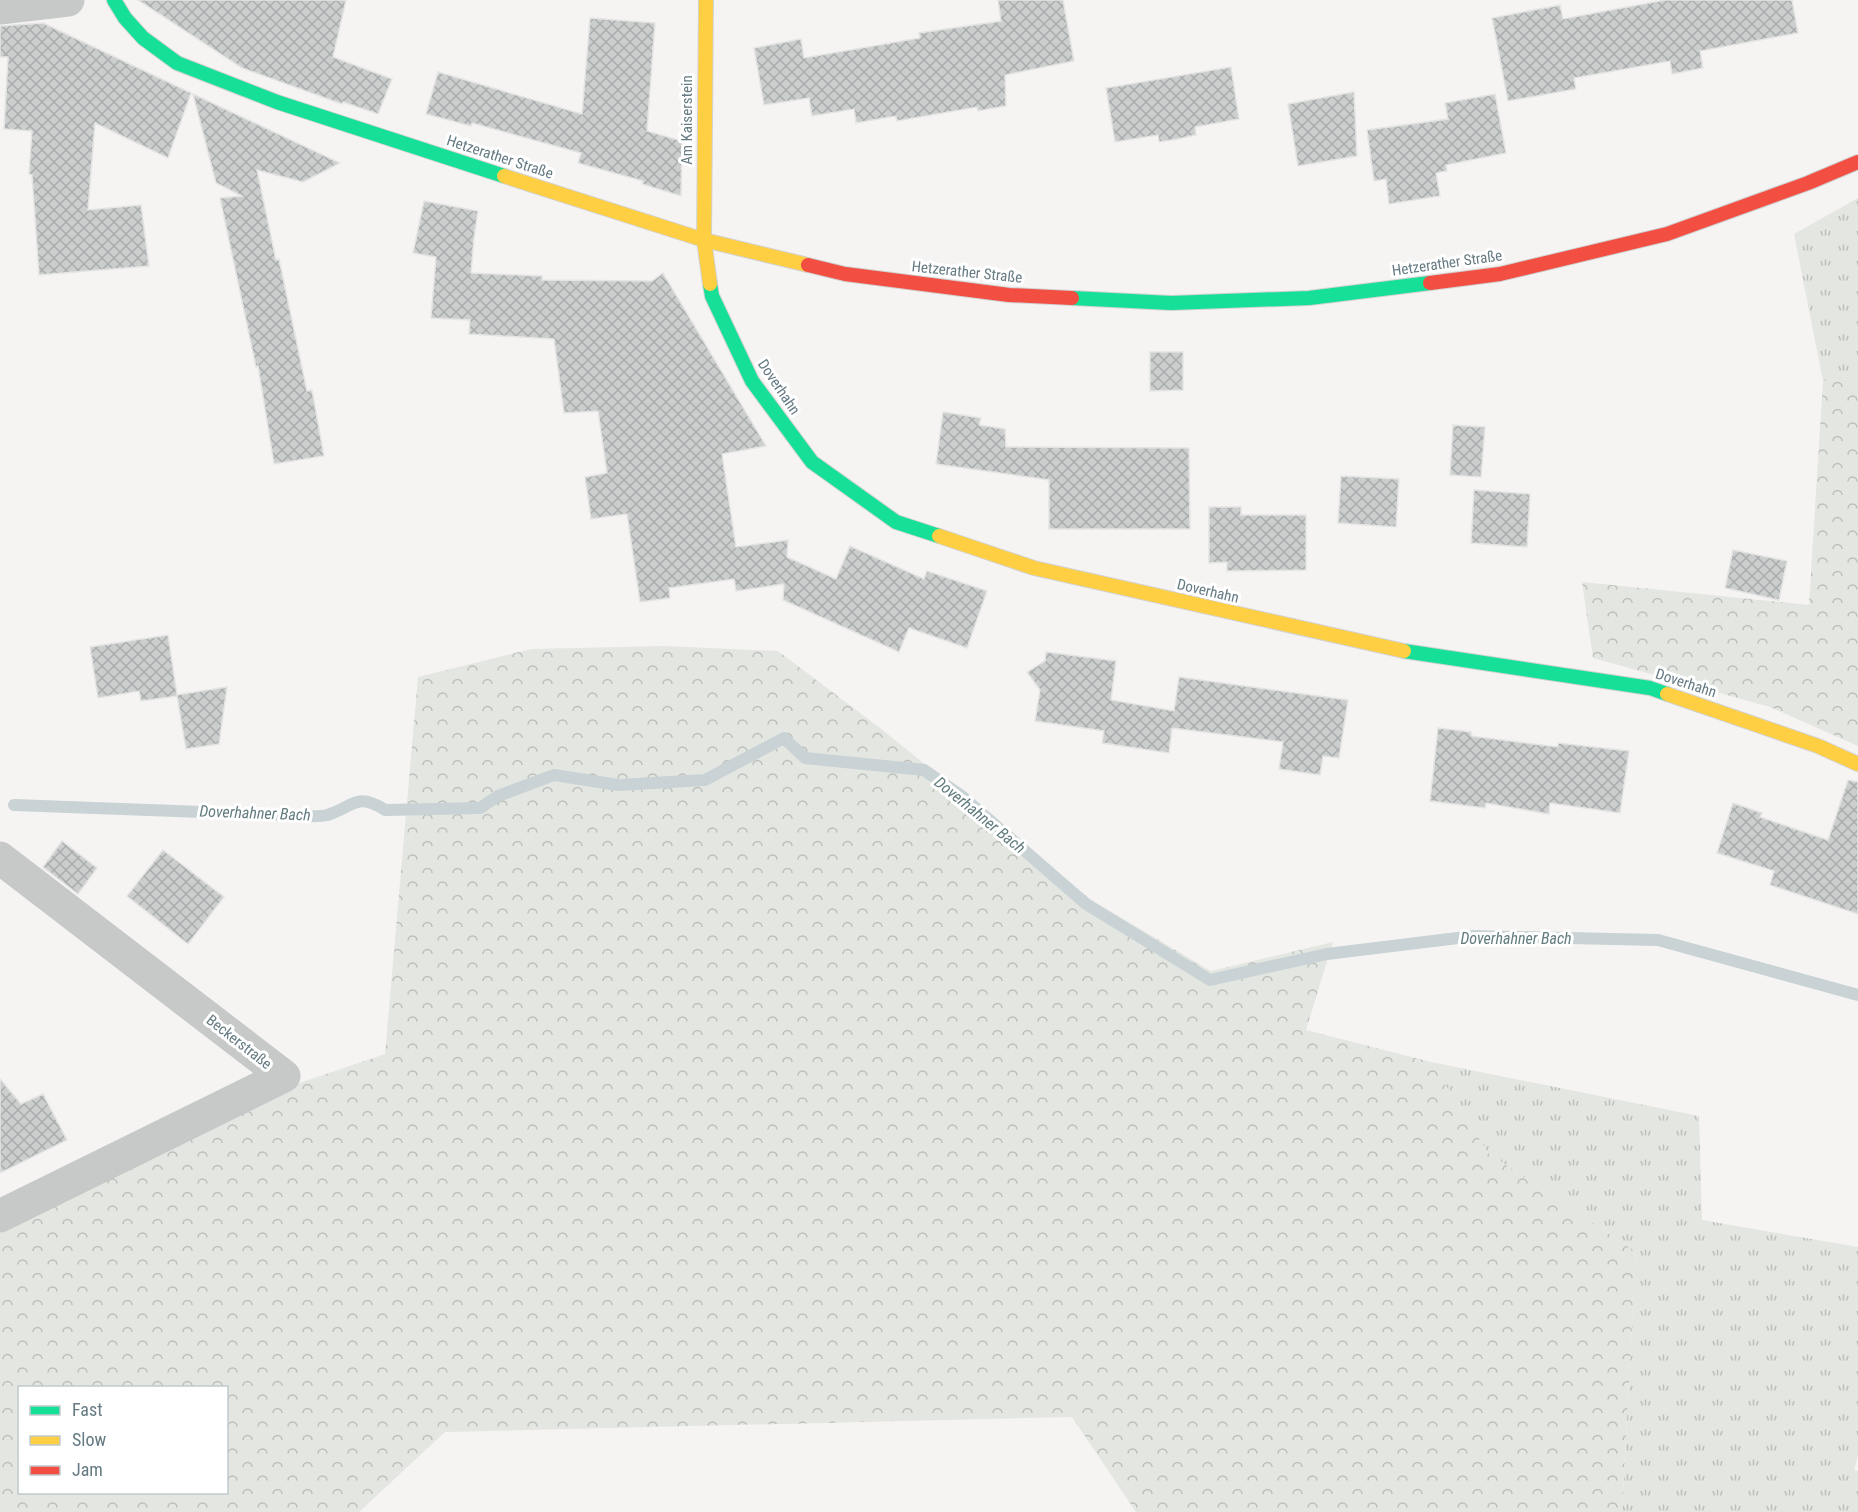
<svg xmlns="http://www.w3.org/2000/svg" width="1858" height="1512" viewBox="0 0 1858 1512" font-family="'Roboto Condensed',sans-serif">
<defs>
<pattern id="grass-tufts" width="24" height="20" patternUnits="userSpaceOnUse" patternTransform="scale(1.5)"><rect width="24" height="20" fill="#e4e6e1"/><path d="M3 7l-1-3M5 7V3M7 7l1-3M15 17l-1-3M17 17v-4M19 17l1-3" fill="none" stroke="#bcbfbc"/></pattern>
<pattern id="forest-crowns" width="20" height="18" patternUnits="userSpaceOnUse" patternTransform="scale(1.5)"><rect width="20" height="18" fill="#e4e6e1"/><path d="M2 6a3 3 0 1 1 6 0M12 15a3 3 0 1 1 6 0" fill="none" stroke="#bcbfbc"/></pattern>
<pattern id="building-cross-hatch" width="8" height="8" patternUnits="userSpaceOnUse" patternTransform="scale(1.5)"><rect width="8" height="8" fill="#cccece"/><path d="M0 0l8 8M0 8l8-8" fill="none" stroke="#a9acad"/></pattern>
</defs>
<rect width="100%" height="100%" fill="#f5f4f3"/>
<!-- grass -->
<g fill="url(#grass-tufts)">
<polygon points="1858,198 1858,379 1823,381 1794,234"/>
<polygon points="1431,1062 1699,1116 1702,1220 1858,1247 1858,1455 1854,1470 1858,1471 1858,1512 1622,1512 1636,1252 1488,1153"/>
</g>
<!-- forest -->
<g fill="url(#forest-crowns)" fill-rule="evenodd">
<polygon points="1858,379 1858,746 1770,707 1593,658 1582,582 1809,605 1823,381"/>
<path d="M664 646 778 651 884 731 1090 899 1211 971 1333 942 1306 1030 1431 1062 1488 1153 1636 1252 1622 1512H1136L1072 1417 445 1432 359 1512H0V1216L205 1115 385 1054 418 677 531 649ZM20 1388H226V1492H20Z"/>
</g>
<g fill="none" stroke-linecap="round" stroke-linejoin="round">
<!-- stream -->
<path stroke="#c9d2d4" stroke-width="12" d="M14 805 284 815C297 815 315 818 327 815 352 808 356 791 385 810L480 808 498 796 554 775 618 785 705 780 784 738 805 758 924 770 963 797 1086 904 1210 980 1327 954 1474 936 1658 940 1858 995"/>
</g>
<!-- building -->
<g fill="url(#building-cross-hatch)" stroke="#e4e4e3" stroke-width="1.5">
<polygon points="138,0 346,0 333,57 392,79 378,114 343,102 342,104 242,68"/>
<polygon points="998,0 1063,0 1074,61 1005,75 1006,106 978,111 977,107 897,121 896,116 856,123 854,109 812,116 809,98 764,105 754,48 801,39 804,58 920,38 919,33 1001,21"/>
<polygon points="1665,0 1792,0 1798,33 1700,51 1703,68 1672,74 1670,61 1574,78 1576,89 1508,101 1492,18 1560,5 1563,19"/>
<polygon points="590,18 655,23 647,131 682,141 681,196 642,184 643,181 578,163 581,153 472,123 471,126 426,114 438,72 582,114"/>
<polygon points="43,23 191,93 168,158 95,123 88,210 141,205 149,266 39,275 32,175 29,174 32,131 4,129 8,57 0,57 0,26"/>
<polygon points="1231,67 1239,119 1195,127 1196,135 1178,139 1159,142 1158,135 1115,142 1106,88"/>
<polygon points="1354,92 1357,156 1298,166 1288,104"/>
<polygon points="193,94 340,163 303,182 257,170 276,260 279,259 307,391 312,390 324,456 274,464 258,366 256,367 220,198 242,196 216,183"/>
<polygon points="1495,94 1506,153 1446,165 1447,171 1436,173 1440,196 1389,204 1386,179 1374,181 1367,130 1448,119 1445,103"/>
<polygon points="424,201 478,211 474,238 471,273 542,276 542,280 652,281 663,273 766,446 722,454 736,547 788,540 787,557 836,579 850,546 924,579 927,571 987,591 967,648 909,628 899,652 783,600 784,584 736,591 734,579 669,588 670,598 640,602 627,514 591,519 585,477 607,473 598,411 564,413 554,339 469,334 470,320 431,318 436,257 413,253"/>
<polygon points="1150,352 1183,352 1183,390 1150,391"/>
<polygon points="943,412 981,418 979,425 1005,429 1006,447 1189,448 1190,529 1049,529 1049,480 936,464"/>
<polygon points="1453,425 1485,427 1481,477 1450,475"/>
<polygon points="1341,476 1399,479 1396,527 1338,523"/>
<polygon points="1474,490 1530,494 1527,547 1471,543"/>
<polygon points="1209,507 1241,507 1241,515 1306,515 1306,570 1227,571 1227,562 1209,563"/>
<polygon points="1733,550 1787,561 1779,600 1725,588"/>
<polygon points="168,635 177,695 227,687 219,744 186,749 177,696 141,701 139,691 98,698 90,647"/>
<polygon points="1046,652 1116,661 1111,700 1174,711 1179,677 1348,700 1339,758 1323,756 1320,775 1279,769 1283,742 1172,728 1169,753 1102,743 1104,731 1035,721 1040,690 1027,672 1045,661"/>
<polygon points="1438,728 1471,732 1471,736 1558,747 1558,743 1629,751 1620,813 1550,803 1549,814 1486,803 1485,808 1430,801"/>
<polygon points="1848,780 1858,782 1858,914 1770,885 1774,871 1717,853 1733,803 1762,813 1760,817 1828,840"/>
<polygon points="62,841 97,868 78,894 43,867"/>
<polygon points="163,850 224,897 188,944 127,896"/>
<polygon points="0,1079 21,1104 43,1094 67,1140 0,1173"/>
</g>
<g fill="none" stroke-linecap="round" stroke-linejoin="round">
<!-- fast casing -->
<g stroke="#d1d2d3" stroke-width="16">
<g id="fast">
<polyline points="114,0 125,18 143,38 177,63 277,102 504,176"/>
<polyline points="710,284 712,296 752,381 812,462 896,522 939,536"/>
<polyline points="1072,298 1171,303 1309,298 1430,283"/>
<polyline points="1404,651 1650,688 1667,694"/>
</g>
</g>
<!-- slow casing -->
<g stroke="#d1d2d3" stroke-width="16">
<g id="slow">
<polyline points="706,0 704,240 710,284"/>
<polyline points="504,176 704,240 808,265"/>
<polyline points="939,536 1034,568 1404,651"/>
<polyline points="1667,694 1818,746 1858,764"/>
</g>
</g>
<!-- jam casing -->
<g stroke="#d1d2d3" stroke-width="16">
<g id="jam">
<polyline points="808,265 845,274 1009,295 1072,298"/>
<polyline points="1430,283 1500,274 1667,234 1808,183 1858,162"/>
</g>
</g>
<!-- street -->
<g stroke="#c7c9c9" stroke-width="33">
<polyline points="0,8 68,0"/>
<polyline points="0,858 284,1076 0,1216"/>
</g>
<!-- fast -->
<use href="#fast" stroke="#16e098" stroke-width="14"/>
<!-- slow -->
<use href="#slow" stroke="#ffcf43" stroke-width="14"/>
<!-- jam -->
<use href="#jam" stroke="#f24e42" stroke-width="14"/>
</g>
<g text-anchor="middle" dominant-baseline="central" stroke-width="6" stroke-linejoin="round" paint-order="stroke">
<!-- street labels -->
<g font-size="15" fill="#657a83" stroke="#fff">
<text transform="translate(687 120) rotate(-90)">Am Kaiserstein</text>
<text transform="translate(500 157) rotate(18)">Hetzerather Straße</text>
<text transform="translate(1447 263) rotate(-8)">Hetzerather Straße</text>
<text transform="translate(967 272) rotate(6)">Hetzerather Straße</text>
<text transform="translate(779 387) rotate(56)">Doverhahn</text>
<text transform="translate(1208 591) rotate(13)">Doverhahn</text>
<text transform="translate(1686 683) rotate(18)">Doverhahn</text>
<text transform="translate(239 1042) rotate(38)">Beckerstraße</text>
</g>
<!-- water labels -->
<g font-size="16" font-style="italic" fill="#617b7f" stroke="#fff">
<text transform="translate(255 813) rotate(2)">Doverhahner Bach</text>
<text transform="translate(980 815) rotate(39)">Doverhahner Bach</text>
<text x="1516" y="938">Doverhahner Bach</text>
</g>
</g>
<!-- legend -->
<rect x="18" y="1386" width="210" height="108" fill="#ffffff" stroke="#c1cacd" stroke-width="1.5"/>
<rect x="30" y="1406" width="30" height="9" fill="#16e098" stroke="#c1cacd" stroke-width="1.5"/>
<text x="72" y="1416" font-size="18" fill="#657a83">Fast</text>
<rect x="30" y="1436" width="30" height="9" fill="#ffcf43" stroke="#c1cacd" stroke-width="1.5"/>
<text x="72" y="1446" font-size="18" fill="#657a83">Slow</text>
<rect x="30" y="1466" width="30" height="9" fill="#f24e42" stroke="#c1cacd" stroke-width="1.5"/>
<text x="72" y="1476" font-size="18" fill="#657a83">Jam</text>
</svg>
